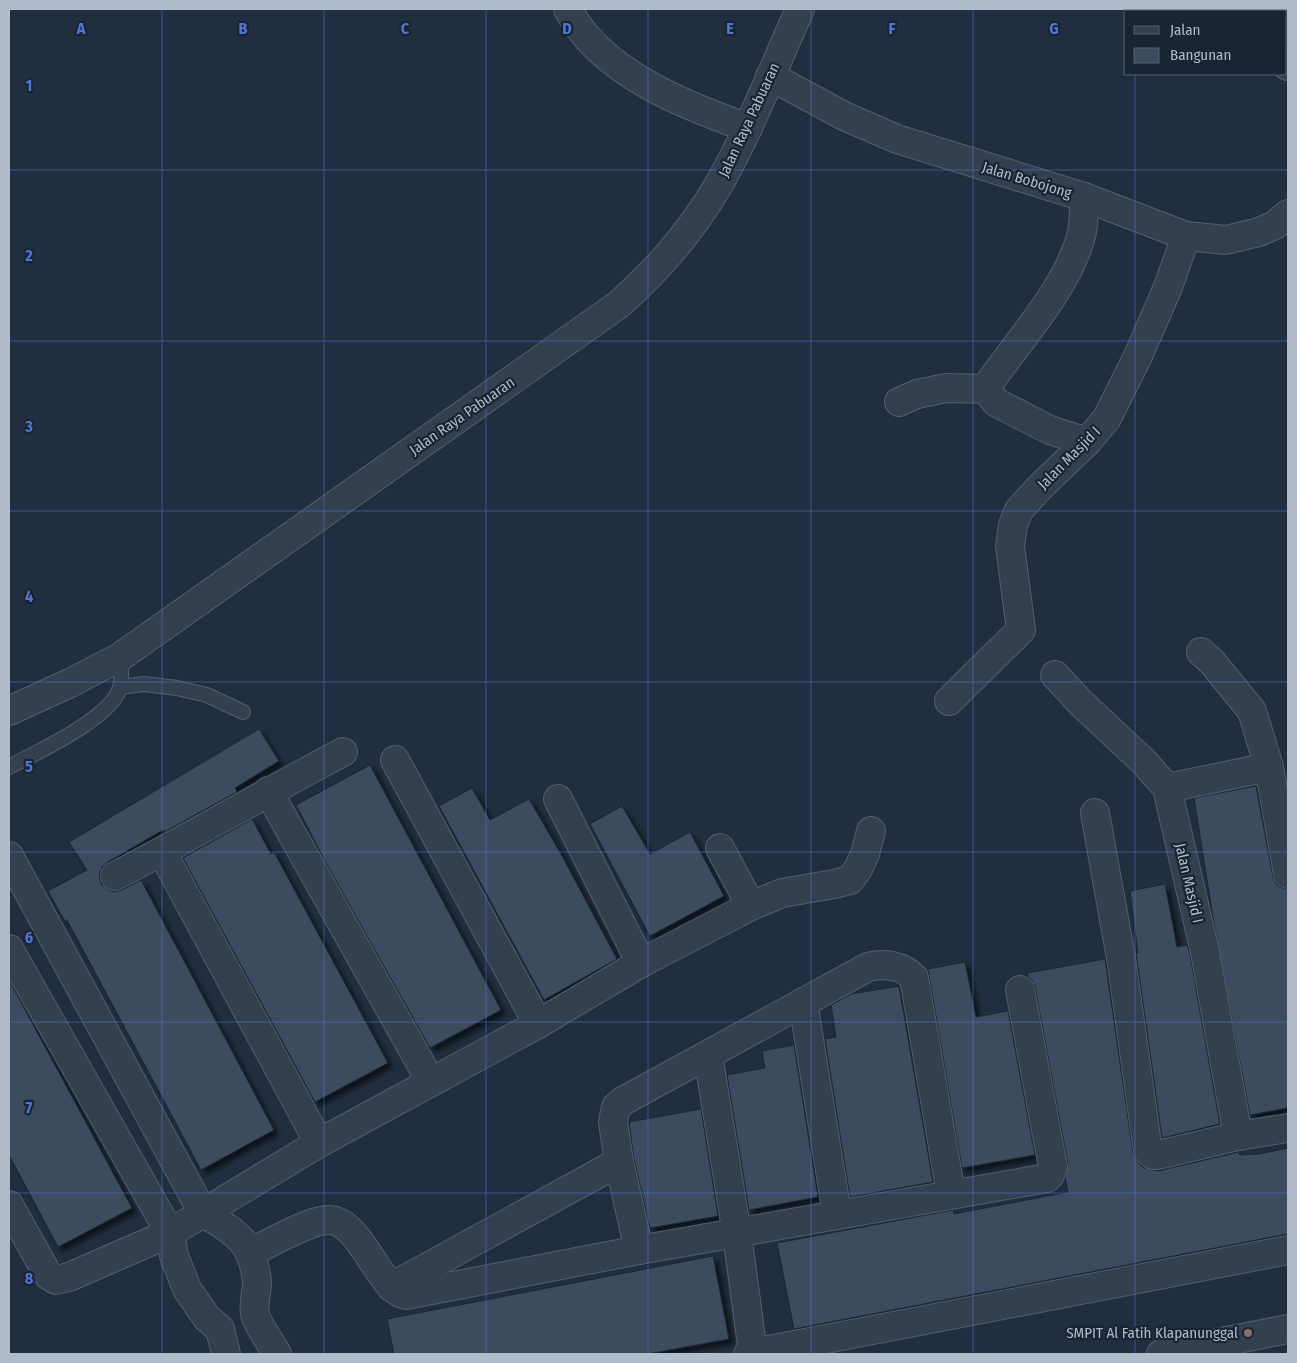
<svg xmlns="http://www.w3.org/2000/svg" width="1297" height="1363" viewBox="0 0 1297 1363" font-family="'Fira Sans Condensed',sans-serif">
<defs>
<filter id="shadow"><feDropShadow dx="4.5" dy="4.5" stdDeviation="2.5" flood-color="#0009"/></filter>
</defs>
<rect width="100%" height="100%" fill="#212e3f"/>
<!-- building -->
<g fill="#3c4c5f" stroke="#1c2736" filter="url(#shadow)">
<polygon points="259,729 279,761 235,788 237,792 164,832 163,830 108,862 102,867 99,875 101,884 107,889 114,892 122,890 141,880 274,1130 201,1170 67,920 65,921 48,891 87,870 69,842"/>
<polygon points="370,765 501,1010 430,1048 326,863 296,805"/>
<polygon points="1256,786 1273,877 1276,884 1282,888 1288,889 1288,1108 1250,1115 1214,923 1194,798"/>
<polygon points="472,788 490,820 529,799 561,854 617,959 544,1000 439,806"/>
<polygon points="622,806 650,854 690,832 724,896 650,936 590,824"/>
<polygon points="252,819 271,854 274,852 388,1063 315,1102 183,858"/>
<polygon points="1165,884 1177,947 1187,945 1190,955 1220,1124 1162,1138 1136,953 1138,953 1130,891"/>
<polygon points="1105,959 1133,1153 1138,1163 1144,1168 1158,1171 1239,1152 1240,1155 1259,1154 1288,1148 1288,1234 794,1329 777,1243 953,1210 954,1214 1068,1192 1065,1178 1068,1164 1035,987 1032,980 1028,977 1028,973"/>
<polygon points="965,962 976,1017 1008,1011 1035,1155 962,1168 928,969"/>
<polygon points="9,980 132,1208 58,1247 9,1155"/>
<polygon points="899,986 933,1182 850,1197 825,1039 836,1037 831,1005 851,994"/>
<polygon points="794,1045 818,1197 749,1210 727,1075 765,1068 762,1051"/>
<polygon points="701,1109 718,1216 650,1228 634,1159 629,1122"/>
<polygon points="713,1256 729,1339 648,1354 394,1354 387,1319"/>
</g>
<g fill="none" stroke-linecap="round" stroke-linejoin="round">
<!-- service casing -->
<g stroke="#535e6d" stroke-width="16">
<g id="service">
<polyline points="120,687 144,684 177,688 207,695 243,712"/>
<path d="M9 767C37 752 110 719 120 688 123 680 120 666 120 657"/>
</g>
</g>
<!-- minor casing -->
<g stroke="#535e6d" stroke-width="30">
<g id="minor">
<path d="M568 9C600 73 685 105 748 128"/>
<polyline points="1193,9 1197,11"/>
<polyline points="1286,65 1288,66"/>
<polyline points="770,76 844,116 897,139 1084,197 1186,236 1226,240 1259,232 1275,225 1288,214"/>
<path d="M985 389C1016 343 1070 286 1082 232 1084 221 1084 209 1084 197"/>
<polyline points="899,402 917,394 946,388 985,389 997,403 1050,430 1087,442"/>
<polyline points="1201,652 1212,662 1252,711 1269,767"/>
<polyline points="1055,675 1081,703 1145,763 1167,788 1205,952 1238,1136"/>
<polyline points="949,701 1021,630 1010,546 1013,525 1019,510 1040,487 1087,442 1107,418 1138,356 1168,287 1186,236"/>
<polyline points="395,760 538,1024"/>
<polyline points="1167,788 1269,767 1288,874"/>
<polyline points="268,791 431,1082"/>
<polyline points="558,799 641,963"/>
<polyline points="1095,813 1121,958 1148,1151 1153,1155 1158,1155 1238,1136 1288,1128"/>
<polyline points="720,848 751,906"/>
<polyline points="162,852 319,1143"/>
<path d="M9 856 203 1213C235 1232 253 1241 257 1282 257 1292 253 1304 255 1314 256 1322 272 1345 277 1354"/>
<path d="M115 876C192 836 267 792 343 752"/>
<polyline points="9,949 170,1233 174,1256 187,1289 207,1318 220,1329 226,1354"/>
<polyline points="803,1002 837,1214"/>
<polyline points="708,1055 737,1234 753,1353"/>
<polyline points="9,1205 48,1275 56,1280 69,1277 170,1233 319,1143 538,1024 641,963 751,906 782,893 834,884 850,880 858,869 865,854 871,831"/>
<path d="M639 1250 619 1162 613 1122 616 1107 623 1101 868 967C884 963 903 965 914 978L951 1194"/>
<path d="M250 1253C268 1244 310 1220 328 1220 361 1219 379 1291 406 1295L639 1250 1047 1178 1050 1175 1053 1167 1020 990"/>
<polyline points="391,1287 619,1162"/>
<polyline points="748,1354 1288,1250"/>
<polyline points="1161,1354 1288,1329"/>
</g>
</g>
<!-- tertiary casing -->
<g stroke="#535e6d" stroke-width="30">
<path id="tertiary" d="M9 711 70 683 120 657 618 305C663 266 704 216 731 162 757 112 777 60 800 9"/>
</g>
<!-- service -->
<use href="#service" stroke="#35404f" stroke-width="14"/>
<!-- minor -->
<use href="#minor" stroke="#35404f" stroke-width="28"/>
<!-- tertiary -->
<use href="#tertiary" stroke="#35404f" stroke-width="28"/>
</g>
<!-- grid -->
<path fill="none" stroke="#5174d3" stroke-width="1" stroke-opacity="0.55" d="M162 9V1354M324 9V1354M486 9V1354M648 9V1354M811 9V1354M973 9V1354M1135 9V11M1135 74V1354M9 170H1288M9 341H1288M9 511H1288M9 682H1288M9 852H1288M9 1022H1288M9 1193H1288"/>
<!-- markers -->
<circle fill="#8d6e63" stroke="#1a2534" stroke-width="2" cx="1248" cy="1333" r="5"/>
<g text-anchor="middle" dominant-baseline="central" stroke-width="4.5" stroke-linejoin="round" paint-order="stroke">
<!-- street labels -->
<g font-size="15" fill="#b1bbca" stroke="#1a2534">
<text transform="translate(749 120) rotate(-65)">Jalan Raya Pabuaran</text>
<text transform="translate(1027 180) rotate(17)">Jalan Bobojong</text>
<text transform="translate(462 416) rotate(-35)">Jalan Raya Pabuaran</text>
<text transform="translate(1069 458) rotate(-45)">Jalan Masjid I</text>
<text transform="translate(1189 883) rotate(77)">Jalan Masjid I</text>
</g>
<!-- poi labels -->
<g font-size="15" fill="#b1bbca" stroke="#1a2534" text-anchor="end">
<text x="1238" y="1333">SMPIT Al Fatih Klapanunggal</text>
</g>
</g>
<g font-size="16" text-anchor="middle" font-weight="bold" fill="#5174d3" stroke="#1a2534" stroke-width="4.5" stroke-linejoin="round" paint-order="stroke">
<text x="81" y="34">A</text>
<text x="243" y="34">B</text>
<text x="405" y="34">C</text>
<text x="567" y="34">D</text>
<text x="730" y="34">E</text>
<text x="892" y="34">F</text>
<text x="1054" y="34">G</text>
<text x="29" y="91">1</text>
<text x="29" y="261">2</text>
<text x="29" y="432">3</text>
<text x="29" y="602">4</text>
<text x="29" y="772">5</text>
<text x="29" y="943">6</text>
<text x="29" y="1113">7</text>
<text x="29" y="1284">8</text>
</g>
<!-- border -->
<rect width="1297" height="1363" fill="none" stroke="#b1bbca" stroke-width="20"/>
<!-- legend -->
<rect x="1124" y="10" width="162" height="65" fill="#1a2534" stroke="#566170"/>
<rect x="1134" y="26" width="25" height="8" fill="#35404f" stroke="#566170"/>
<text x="1170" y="35" font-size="15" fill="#b1bbca">Jalan</text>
<rect x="1134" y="48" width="25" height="15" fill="#3c4c5f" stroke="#566170"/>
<text x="1170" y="60" font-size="15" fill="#b1bbca">Bangunan</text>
</svg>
